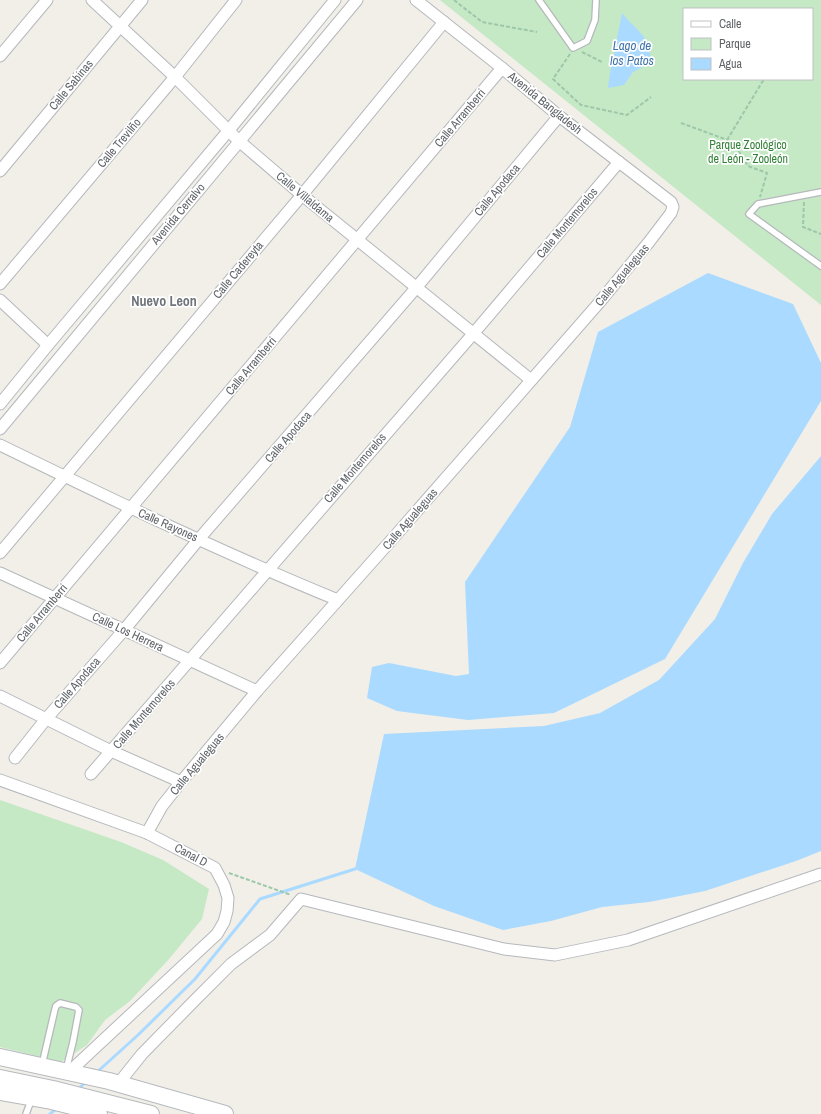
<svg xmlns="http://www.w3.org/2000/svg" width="821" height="1114" viewBox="0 0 821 1114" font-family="'Archivo Narrow',sans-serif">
<rect width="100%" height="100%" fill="#f1efe8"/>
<!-- green -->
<g fill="#c5e8c5" fill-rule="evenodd">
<path d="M440 0H821V305ZM684 9H812V79H684Z"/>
<polygon points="0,800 121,842 163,860 209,889 202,919 169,959 130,1001 105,1020 87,1045 61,1062 0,1047"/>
</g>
<!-- water -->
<g fill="#aadaff">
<path d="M622 13C636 31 653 37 650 63L633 72 624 85 608 88 610 73Z"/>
<polygon points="708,273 793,304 821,363 821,401 665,659 554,713 468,720 397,711 367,698 372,667 389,663 456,676 469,674 465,582 570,427 598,332"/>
<polygon points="821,456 821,851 796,861 705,891 649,902 602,907 551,921 503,930 434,906 355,869 384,734 544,726 600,713 659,680 715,619 743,563 772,514"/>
</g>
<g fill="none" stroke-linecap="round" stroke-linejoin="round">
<!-- stream -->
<g stroke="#aadaff" stroke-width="3">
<polyline points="96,1073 138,1035 195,979 260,899 355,869"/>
<polyline points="77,1090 86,1082"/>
<polyline points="50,1114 56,1109"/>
</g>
<!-- service casing -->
<g stroke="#b5b8bc" stroke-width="8">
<g id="service">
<polyline points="539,0 573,48 587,41 595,20 596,0"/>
<polyline points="821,192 758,204 749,214 821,266"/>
<polyline points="42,1065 55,1009 56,1006 60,1003 76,1007 79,1010 73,1042 66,1070"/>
<polyline points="26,1114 32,1098"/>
</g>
</g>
<!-- minor casing -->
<g stroke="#b5b8bc" stroke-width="13">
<g id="minor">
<polyline points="92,0 175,77 239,141 302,195 531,380"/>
<polyline points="0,56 47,0"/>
<polyline points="0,171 142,0"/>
<polyline points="0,284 175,77 236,0"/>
<polyline points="0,300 48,345"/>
<polyline points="0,404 48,345 229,130 335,0"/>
<polyline points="0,429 357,0"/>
<path d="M0 445C111 499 223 553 338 600"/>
<polyline points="0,553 302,195 444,22"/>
<polyline points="0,573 257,691"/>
<polyline points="0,663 502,68"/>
<polyline points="0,696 111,751 181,782"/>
<polyline points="15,758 46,719 124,630 199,539 416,288 559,116"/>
<polyline points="91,774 473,334 619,162"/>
<polyline points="0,780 147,833 215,868 224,885 228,898 227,911 224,922 217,934 68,1073"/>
<polyline points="147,833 162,806 181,782 257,691 395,536 598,304 649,242 671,213 673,207 671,202 559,116 502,68 416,0"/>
<polyline points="118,1084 142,1054 196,999 231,964 270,935 301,899 504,949 555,955 628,940 821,874"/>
</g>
</g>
<!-- tertiary casing -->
<g stroke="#b5b8bc" stroke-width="16">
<polyline id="tertiary" points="0,1093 47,1101 100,1114"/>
</g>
<!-- secondary casing -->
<g stroke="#b6babf" stroke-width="18">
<g id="secondary">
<polyline points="0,1057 109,1081 225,1114"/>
<polyline points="0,1078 53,1089 151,1114"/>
</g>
</g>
<!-- path -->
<g stroke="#9cc7a9" stroke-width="2" stroke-dasharray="4 2" stroke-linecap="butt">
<polyline points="454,0 482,22 537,32"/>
<polyline points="582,52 602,62"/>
<polyline points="570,54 553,79 581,105 627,115 651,97"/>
<polyline points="681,123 733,142 748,166 767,173 760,197"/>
<polyline points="727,140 764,79"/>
<polyline points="804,202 803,227 821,234"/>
<polyline points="229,873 291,895"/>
</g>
<!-- service -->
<use href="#service" stroke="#fff" stroke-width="5.5"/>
<!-- minor -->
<use href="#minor" stroke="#fff" stroke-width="11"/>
<!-- tertiary -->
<use href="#tertiary" stroke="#fff" stroke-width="14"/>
<!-- secondary -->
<use href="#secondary" stroke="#fff" stroke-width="16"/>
</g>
<g text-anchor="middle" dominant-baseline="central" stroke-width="3.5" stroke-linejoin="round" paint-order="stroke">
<!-- street labels -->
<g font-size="12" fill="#5f6368" stroke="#fff">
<text transform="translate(71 85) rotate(-50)">Calle Sabinas</text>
<text transform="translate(545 103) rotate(39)">Avenida Bangladesh</text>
<text transform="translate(460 118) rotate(-50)">Calle Arramberri</text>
<text transform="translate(119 143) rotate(-50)">Calle Trevilño</text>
<text transform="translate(497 190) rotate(-50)">Calle Apodaca</text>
<text transform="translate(305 197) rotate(40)">Calle Villaldama</text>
<text transform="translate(178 214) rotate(-50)">Avenida Cerralvo</text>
<text transform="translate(567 223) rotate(-50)">Calle Montemorelos</text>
<text transform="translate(238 270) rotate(-50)">Calle Cadereyta</text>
<text transform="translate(622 275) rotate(-50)">Calle Agualeguas</text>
<text transform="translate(251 366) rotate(-50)">Calle Arramberri</text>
<text transform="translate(288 437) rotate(-49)">Calle Apodaca</text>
<text transform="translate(355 468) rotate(-49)">Calle Montemorelos</text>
<text transform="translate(410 519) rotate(-49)">Calle Agualeguas</text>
<text transform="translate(168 525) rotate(24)">Calle Rayones</text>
<text transform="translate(42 613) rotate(-50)">Calle Arramberri</text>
<text transform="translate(128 632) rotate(25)">Calle Los Herrera</text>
<text transform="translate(77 683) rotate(-49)">Calle Apodaca</text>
<text transform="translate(144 714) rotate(-49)">Calle Montemorelos</text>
<text transform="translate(197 764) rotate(-50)">Calle Agualeguas</text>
<text transform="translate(191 855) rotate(28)">Canal D</text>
</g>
<!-- park labels -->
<g font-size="12" fill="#348238" stroke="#fff">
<text x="748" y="145">Parque Zoológico<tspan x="748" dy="14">de León - Zooleón</tspan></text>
</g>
<!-- water labels -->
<g font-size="13" font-style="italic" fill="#4174aa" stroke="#fff">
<text x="632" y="45">Lago de<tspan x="632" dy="15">los Patos</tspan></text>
</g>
<!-- quarter labels -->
<g font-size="14" font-weight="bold" fill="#70757a" stroke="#fff">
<text x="164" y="301">Nuevo Leon</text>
</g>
</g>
<!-- legend -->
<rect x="683" y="8" width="130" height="72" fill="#ffffff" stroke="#bfc1c3"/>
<rect x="691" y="21" width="20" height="6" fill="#ffffff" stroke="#bfc1c3"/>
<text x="719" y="28" font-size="12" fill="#5f6368">Calle</text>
<rect x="691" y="38" width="20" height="12" fill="#c5e8c5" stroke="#bfc1c3"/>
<text x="719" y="48" font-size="12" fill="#5f6368">Parque</text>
<rect x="691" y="58" width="20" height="12" fill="#aadaff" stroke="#bfc1c3"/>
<text x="719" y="68" font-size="12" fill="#5f6368">Agua</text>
</svg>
